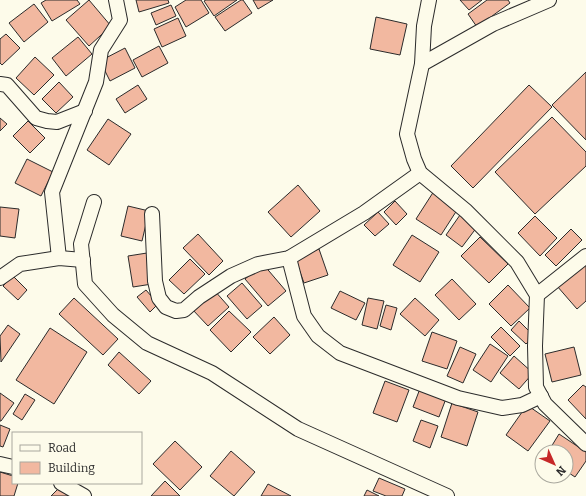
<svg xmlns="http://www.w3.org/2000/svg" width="586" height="496" viewBox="0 0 586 496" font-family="Bitter,serif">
<rect width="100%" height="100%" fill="#fdfbea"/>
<!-- building -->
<g fill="#f2b8a0" stroke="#2b2b2b">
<polygon points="46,0 77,0 80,4 52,21 41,3"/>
<polygon points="89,0 111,26 89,46 66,20"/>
<polygon points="136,0 168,0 169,3 139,12"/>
<polygon points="186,0 201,0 209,13 186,27 175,7"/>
<polygon points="206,0 237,0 214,16 204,1"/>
<polygon points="241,0 243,0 252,13 225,31 215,17"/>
<polygon points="253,0 273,0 258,9"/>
<polygon points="460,0 482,0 469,10"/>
<polygon points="487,0 508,0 510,3 477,27 468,14"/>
<polygon points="34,4 48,22 24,42 9,23"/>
<polygon points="171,5 176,16 156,25 151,13"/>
<polygon points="376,17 407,24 400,55 370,49"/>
<polygon points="178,18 186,36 162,47 154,29"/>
<polygon points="6,34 20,48 2,65 0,63 0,39"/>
<polygon points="78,37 92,54 66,76 52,58"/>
<polygon points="159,46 168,63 142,77 133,60"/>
<polygon points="125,48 135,68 110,81 100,61"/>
<polygon points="35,57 54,75 34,95 16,78"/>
<polygon points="586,72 586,140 552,105"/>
<polygon points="59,82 73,97 56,113 42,99"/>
<polygon points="138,85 147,99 125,113 116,99"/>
<polygon points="529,85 552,107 473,188 451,166"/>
<polygon points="552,117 586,152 586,166 535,214 495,172"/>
<polygon points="0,118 7,124 0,131"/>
<polygon points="108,119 131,134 109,165 87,150"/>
<polygon points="28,121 45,138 30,153 13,136"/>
<polygon points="27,159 53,172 41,196 15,183"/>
<polygon points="298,185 320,211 291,237 268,212"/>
<polygon points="434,191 459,207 441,235 416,219"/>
<polygon points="395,201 407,214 396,225 384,212"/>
<polygon points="128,206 149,211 142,241 121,236"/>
<polygon points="0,207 19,209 15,238 0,236"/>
<polygon points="378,212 389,224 375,236 364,225"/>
<polygon points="460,215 477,227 462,247 446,235"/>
<polygon points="535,216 557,238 540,256 518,233"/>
<polygon points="571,229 582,240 556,266 545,255"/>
<polygon points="198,234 223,261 209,275 183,248"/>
<polygon points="412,235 439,252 420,282 393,265"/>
<polygon points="480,237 508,264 489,283 461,256"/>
<polygon points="319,249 328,275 304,283 295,258"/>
<polygon points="147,253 152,284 133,287 128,256"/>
<polygon points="190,259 205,274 184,294 169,280"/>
<polygon points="586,260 586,301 577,309 557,286"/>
<polygon points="263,264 286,291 268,306 245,279"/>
<polygon points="13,276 27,290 18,300 3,286"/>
<polygon points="452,279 476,304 459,320 435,295"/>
<polygon points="242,283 262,306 247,319 227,296"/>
<polygon points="508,285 530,308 511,326 489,304"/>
<polygon points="146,290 158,304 150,312 137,297"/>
<polygon points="214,290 229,307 208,326 192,309"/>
<polygon points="340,291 365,303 356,320 331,308"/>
<polygon points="74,298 118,339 103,355 59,314"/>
<polygon points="368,298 384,301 377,329 362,325"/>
<polygon points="415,298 439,320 425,336 400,314"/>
<polygon points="386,305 397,308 391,330 380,326"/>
<polygon points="229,311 251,332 231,352 210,330"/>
<polygon points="274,317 290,335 270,354 253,337"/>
<polygon points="519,321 534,336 526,344 511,330"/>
<polygon points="8,325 20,334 1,362 0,336"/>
<polygon points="501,327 520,346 510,356 491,337"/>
<polygon points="50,328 87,352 54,404 16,380"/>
<polygon points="432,332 457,341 447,369 422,361"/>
<polygon points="490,344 508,356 491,382 473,370"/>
<polygon points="460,347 476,354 463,383 447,376"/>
<polygon points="574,347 581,375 552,382 545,354"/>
<polygon points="119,352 151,381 139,394 108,365"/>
<polygon points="514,356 533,373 519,389 500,373"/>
<polygon points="385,381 409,390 397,422 373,413"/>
<polygon points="583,385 586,387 586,419 568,400"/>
<polygon points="421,386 447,396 439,417 413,407"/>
<polygon points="0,393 14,403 1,421 0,421"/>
<polygon points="25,394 35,400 22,420 13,414"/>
<polygon points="452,403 478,412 467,446 441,437"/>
<polygon points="527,405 550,421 528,451 506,435"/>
<polygon points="421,420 438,426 430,448 413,441"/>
<polygon points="0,425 10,429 3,447 0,446"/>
<polygon points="559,434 586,452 586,461 575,477 566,471 566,452 548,452"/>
<polygon points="175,441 202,467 180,490 153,464"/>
<polygon points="231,451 255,472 234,496 210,476"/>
<polygon points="0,472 13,476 13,483 18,483 14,496 0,496"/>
<polygon points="379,478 405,489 402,496 386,496 373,491"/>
<polygon points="165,481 180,496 151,496"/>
<polygon points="268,484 291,496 261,496"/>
<polygon points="59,488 68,496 51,496"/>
<polygon points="367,490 379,496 364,496"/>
</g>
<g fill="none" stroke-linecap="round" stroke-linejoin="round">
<!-- street casing -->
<g stroke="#2b2b2b" stroke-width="16">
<g id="street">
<polyline points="549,0 493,24 422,64 407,134 414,159 420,173 466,211 517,262 537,295 535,346 536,387 545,404 586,444"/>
<polyline points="422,64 424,26 429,0"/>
<polyline points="0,84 7,85 36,118 47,121 57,122 85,111"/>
<polyline points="94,202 81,244 85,284 113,315 147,343 212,373 298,429 447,496"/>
<polyline points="152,214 155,281 159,298 166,307 176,311 184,310 199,297 231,276 258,264 289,258 364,213 420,173"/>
<polyline points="59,258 52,192 96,82 101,50 120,20 116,0"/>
<polyline points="289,258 304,316 318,336 340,353 458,398 502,408 522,405 541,396"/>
<polyline points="0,278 20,264 59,258 83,260"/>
<polyline points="537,295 586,256"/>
<polyline points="0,464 13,467"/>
<polyline points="61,483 84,496"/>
</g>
</g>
<!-- street -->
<use href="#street" stroke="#fdfbea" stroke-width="14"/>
</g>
<!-- legend -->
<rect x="12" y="432" width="130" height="52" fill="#fdfbea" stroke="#a9a89e"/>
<rect x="20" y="445" width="20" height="6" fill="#fdfbea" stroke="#a9a89e"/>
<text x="48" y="452" font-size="12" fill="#2b2b2b">Road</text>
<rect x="20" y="462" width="20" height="12" fill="#f2b8a0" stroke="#a9a89e"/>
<text x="48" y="472" font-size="12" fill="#2b2b2b">Building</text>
<!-- north arrow -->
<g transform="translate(554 464) rotate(135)"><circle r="19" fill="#fdfbea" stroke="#a9a89e"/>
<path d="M0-3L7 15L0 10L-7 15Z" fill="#c62828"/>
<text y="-6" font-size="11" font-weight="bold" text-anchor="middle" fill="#2b2b2b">N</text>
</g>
</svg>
